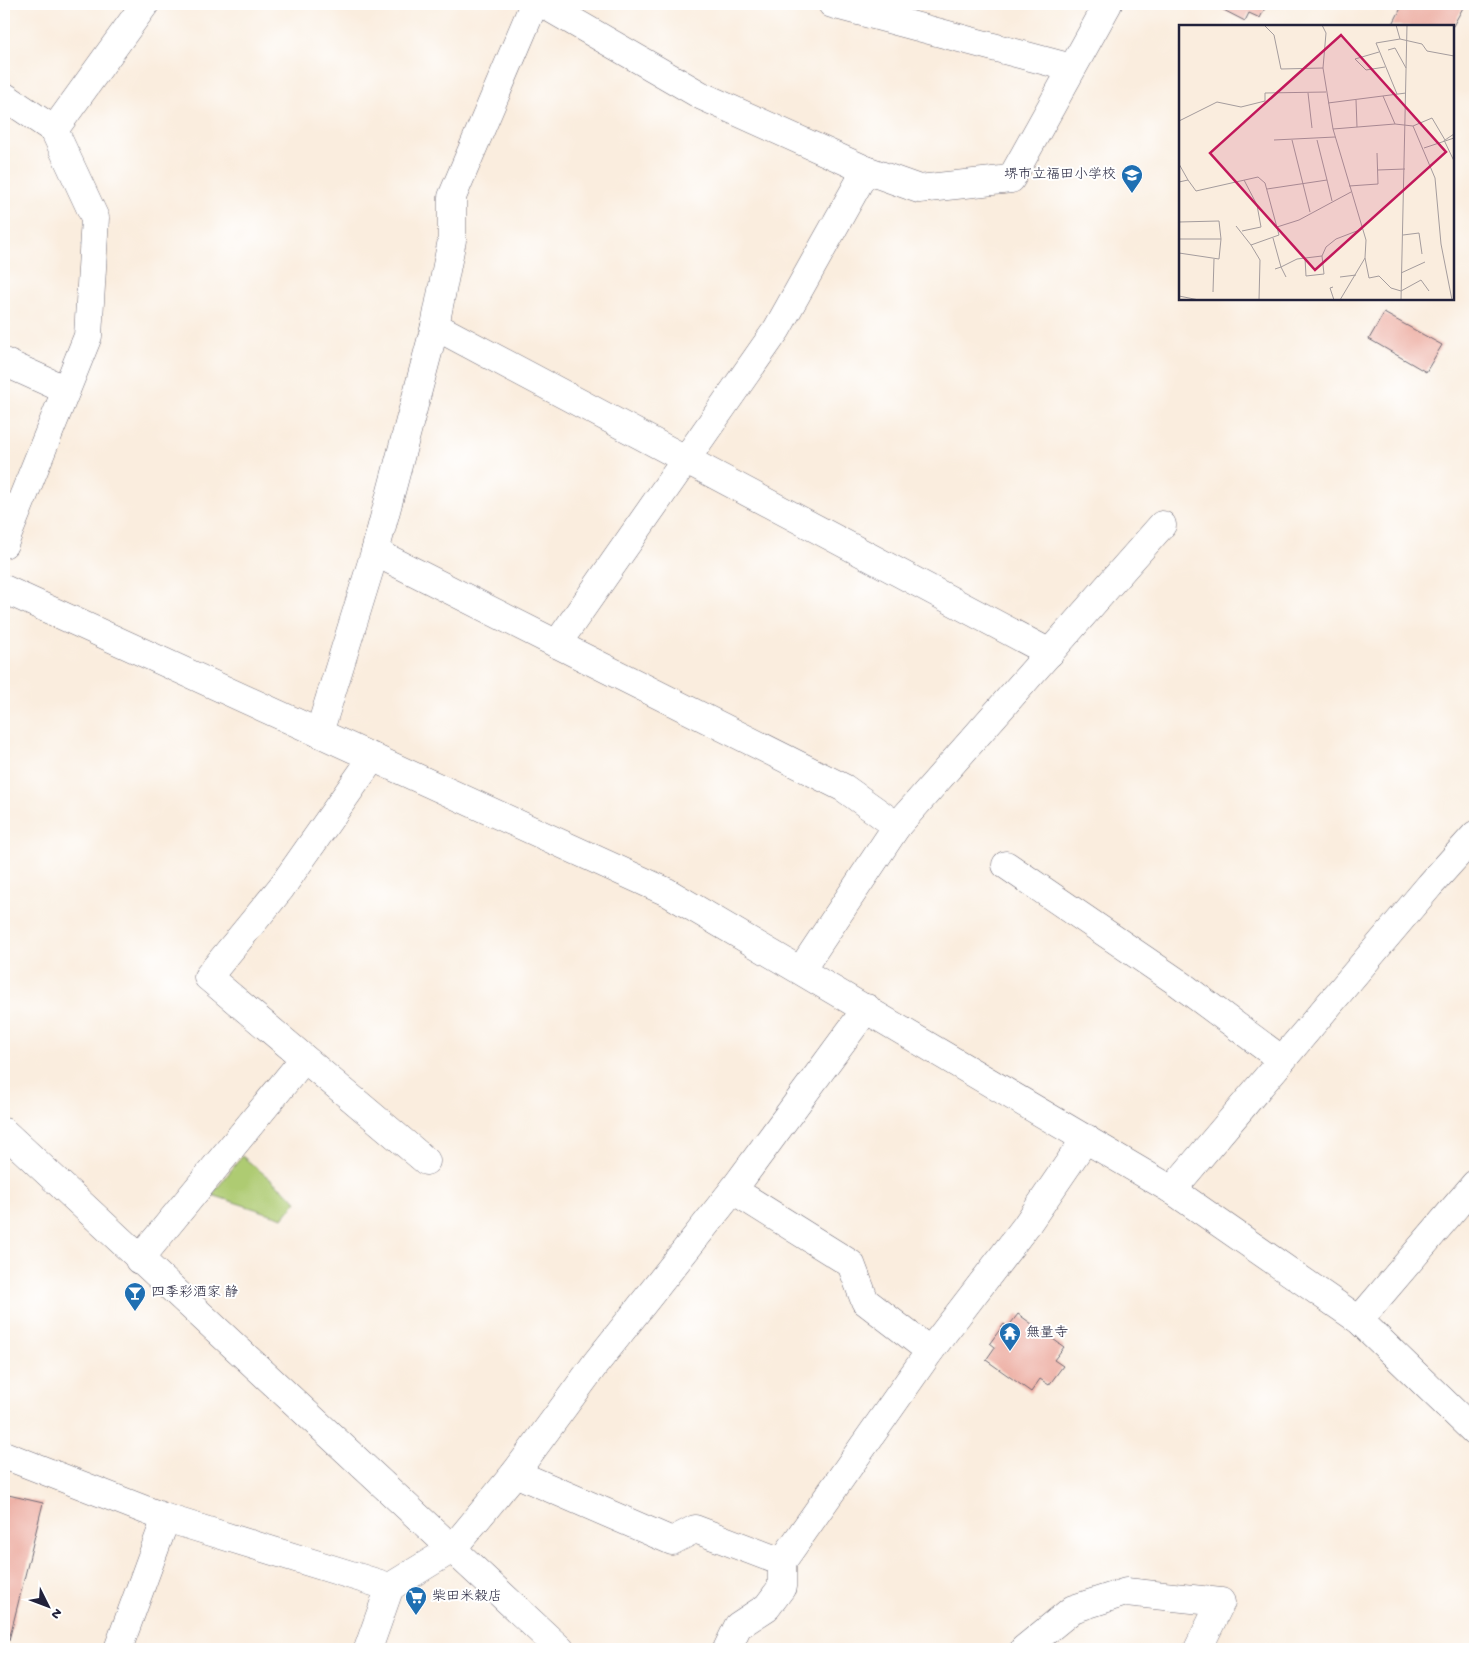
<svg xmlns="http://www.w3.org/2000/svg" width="1479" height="1653" viewBox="0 0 1479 1653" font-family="'Gochi Hand','Klee One',sans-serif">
<rect width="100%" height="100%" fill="#fff"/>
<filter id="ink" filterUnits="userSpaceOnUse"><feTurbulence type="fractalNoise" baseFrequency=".02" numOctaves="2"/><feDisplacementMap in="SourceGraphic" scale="10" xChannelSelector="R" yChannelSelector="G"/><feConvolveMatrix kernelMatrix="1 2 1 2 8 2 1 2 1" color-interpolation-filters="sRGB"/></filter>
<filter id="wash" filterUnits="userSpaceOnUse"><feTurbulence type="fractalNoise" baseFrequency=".0096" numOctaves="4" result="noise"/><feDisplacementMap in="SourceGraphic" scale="20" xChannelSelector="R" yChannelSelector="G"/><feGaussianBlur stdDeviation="1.12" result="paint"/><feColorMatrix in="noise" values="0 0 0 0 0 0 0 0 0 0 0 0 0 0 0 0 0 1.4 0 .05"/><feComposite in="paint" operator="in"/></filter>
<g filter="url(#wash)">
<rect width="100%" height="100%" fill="#faedde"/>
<!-- green -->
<polygon fill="#aecb72" stroke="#687656" points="242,1156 297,1201 283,1218 212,1195"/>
<g id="blocks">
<!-- building -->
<g fill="#eeb2a7">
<polygon points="1212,4 1267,4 1260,18 1249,13 1245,21"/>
<polygon points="1403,4 1465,4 1453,26 1392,26"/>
<polygon points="1384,313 1442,345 1426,372 1369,339"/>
<polygon points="1018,1314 1064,1347 1054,1360 1063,1366 1049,1385 1040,1379 1031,1392 986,1360 995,1347 990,1343 1004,1324 1008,1327"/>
<polygon points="4,1494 43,1503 9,1640 4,1639"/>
</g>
</g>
</g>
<g filter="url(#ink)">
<use href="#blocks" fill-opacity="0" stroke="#6e6974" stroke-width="1"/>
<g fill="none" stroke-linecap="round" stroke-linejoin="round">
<!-- street casing -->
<g stroke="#6e6974" stroke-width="29">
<g id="street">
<polyline points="543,4 702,96 866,170 919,189 1011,179 1108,4"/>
<polyline points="832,4 1072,68"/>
<polyline points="4,96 54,130"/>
<polyline points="866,170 777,329 557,644 844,788 897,826"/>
<polyline points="435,326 1050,653"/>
<polyline points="4,362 66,390"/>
<polyline points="4,544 88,336 95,218 54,130 145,4"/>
<polyline points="375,552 557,644"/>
<polyline points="4,589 667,892 1172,1190 1359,1320 1475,1432"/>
<polyline points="319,733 375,552 435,326 452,240 452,197 534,4"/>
<polyline points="373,757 281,888 208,977 426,1161"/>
<polyline points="1006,865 1180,984 1282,1060"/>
<polyline points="801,970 897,826 1162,525"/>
<polyline points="4,1132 560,1649"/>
<polyline points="733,1190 851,1264 865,1301 930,1351"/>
<polyline points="1172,1190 1430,885 1475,835"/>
<polyline points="139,1260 304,1059"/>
<polyline points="1359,1320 1475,1184"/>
<polyline points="4,1455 166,1518 390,1587 452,1549 515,1473 596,1363 733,1190 867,1008"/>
<polyline points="515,1473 672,1541 695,1529 782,1562"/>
<polyline points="118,1649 166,1518"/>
<polyline points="368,1649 390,1587"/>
<polyline points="727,1649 738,1626 767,1607 782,1587 782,1562 930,1351 1026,1226 1086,1138"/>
<polyline points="1024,1649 1073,1609 1126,1592 1221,1602 1198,1649"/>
</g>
</g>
<!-- street -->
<use href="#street" stroke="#fff" stroke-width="28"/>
</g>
</g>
<!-- icons -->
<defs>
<g id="school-pin" transform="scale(1.125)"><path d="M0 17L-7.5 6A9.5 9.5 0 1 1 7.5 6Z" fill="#1f6fb2" stroke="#fff"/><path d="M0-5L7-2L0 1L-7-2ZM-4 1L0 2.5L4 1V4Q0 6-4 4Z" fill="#fff"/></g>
<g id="bar-pin" transform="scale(1.125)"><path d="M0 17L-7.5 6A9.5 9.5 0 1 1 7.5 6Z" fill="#1f6fb2" stroke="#fff"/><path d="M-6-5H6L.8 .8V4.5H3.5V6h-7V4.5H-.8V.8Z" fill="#fff"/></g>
<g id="temple-pin" transform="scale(1.125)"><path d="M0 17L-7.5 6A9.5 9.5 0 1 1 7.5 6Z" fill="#1f6fb2" stroke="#fff"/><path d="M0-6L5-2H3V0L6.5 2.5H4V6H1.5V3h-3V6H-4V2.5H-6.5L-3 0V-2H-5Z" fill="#fff"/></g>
<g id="supermarket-pin" transform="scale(1.125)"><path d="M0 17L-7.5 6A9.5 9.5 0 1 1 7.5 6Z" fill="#1f6fb2" stroke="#fff"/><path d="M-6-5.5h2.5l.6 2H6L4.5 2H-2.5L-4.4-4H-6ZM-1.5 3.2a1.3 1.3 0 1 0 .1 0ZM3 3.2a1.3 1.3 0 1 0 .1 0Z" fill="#fff"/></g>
</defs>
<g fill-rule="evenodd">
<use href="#school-pin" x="1132" y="175"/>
<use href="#bar-pin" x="135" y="1293"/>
<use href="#temple-pin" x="1010" y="1333"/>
<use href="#supermarket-pin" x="416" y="1597"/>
</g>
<g text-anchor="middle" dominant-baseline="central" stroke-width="4" stroke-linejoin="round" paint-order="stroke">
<!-- poi labels -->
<g font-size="14" fill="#22223b" stroke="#fff" text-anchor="start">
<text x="1116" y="175" text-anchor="end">堺市立福田小学校</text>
<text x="151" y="1293">四季彩酒家 静</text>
<text x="1026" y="1333">無量寺</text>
<text x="432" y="1597">柴田米穀店</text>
</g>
</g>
<!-- overview -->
<g transform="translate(1179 25)">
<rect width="275" height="275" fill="#faedde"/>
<path fill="none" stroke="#a49c9d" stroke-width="1" d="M85 0 95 10 102 44 144 43M143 0 147 8 144 43 154 104 187 215 186 233 161 275M217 0 221 14 243 19 248 26 275 31M209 25 216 23 227 43M200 27 176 34 187 45 206 42M129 68 133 103M218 69 197 18 221 14M204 71 216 99M177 75 178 102M149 78 227 68M0 96 38 77 62 82 86 76V68L147 67M234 101 253 93 266 115 275 109M154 104 216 99 234 101 256 153 262 219 273 275M95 115 156 112M113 115 131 187M265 115 275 136M245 123 275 113M0 139 9 155M199 145 226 144M148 155 153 176M0 157 9 155 17 166 79 152 86 158 100 210 72 220 81 235 80 275M170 161 199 159 198 128M88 164 148 155 138 115M0 197 40 196 42 214 40 234 0 228M0 197V238M57 201 72 220M98 202 120 195 172 167M63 206 82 202 78 180 65 155M224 210 240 208 243 229M94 213 102 242 118 234 143 231 147 222 157 214 183 204M0 214H42M126 233 127 251 145 249 143 231M186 233 190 253 200 251 212 263 222 266 242 255 250 266M96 244 102 242 107 252M222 248 246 237M161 252 177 250M154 262 151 263 155 275M34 267 35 234M0 271 20 275M222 275 228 0"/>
<path fill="#c2185b" fill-opacity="0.15" stroke="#c2185b" stroke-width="2.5" d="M162 10 267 127 136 245 31 128Z"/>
<rect width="275" height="275" fill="none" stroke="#22223b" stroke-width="2.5"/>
</g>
<!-- margin -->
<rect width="1479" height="1653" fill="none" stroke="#fff" stroke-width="20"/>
<!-- north arrow -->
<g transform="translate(48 1606) rotate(132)" stroke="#ffffff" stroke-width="4" paint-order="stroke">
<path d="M0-4L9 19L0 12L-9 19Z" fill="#22223b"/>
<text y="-8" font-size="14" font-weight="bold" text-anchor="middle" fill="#22223b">N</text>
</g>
</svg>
